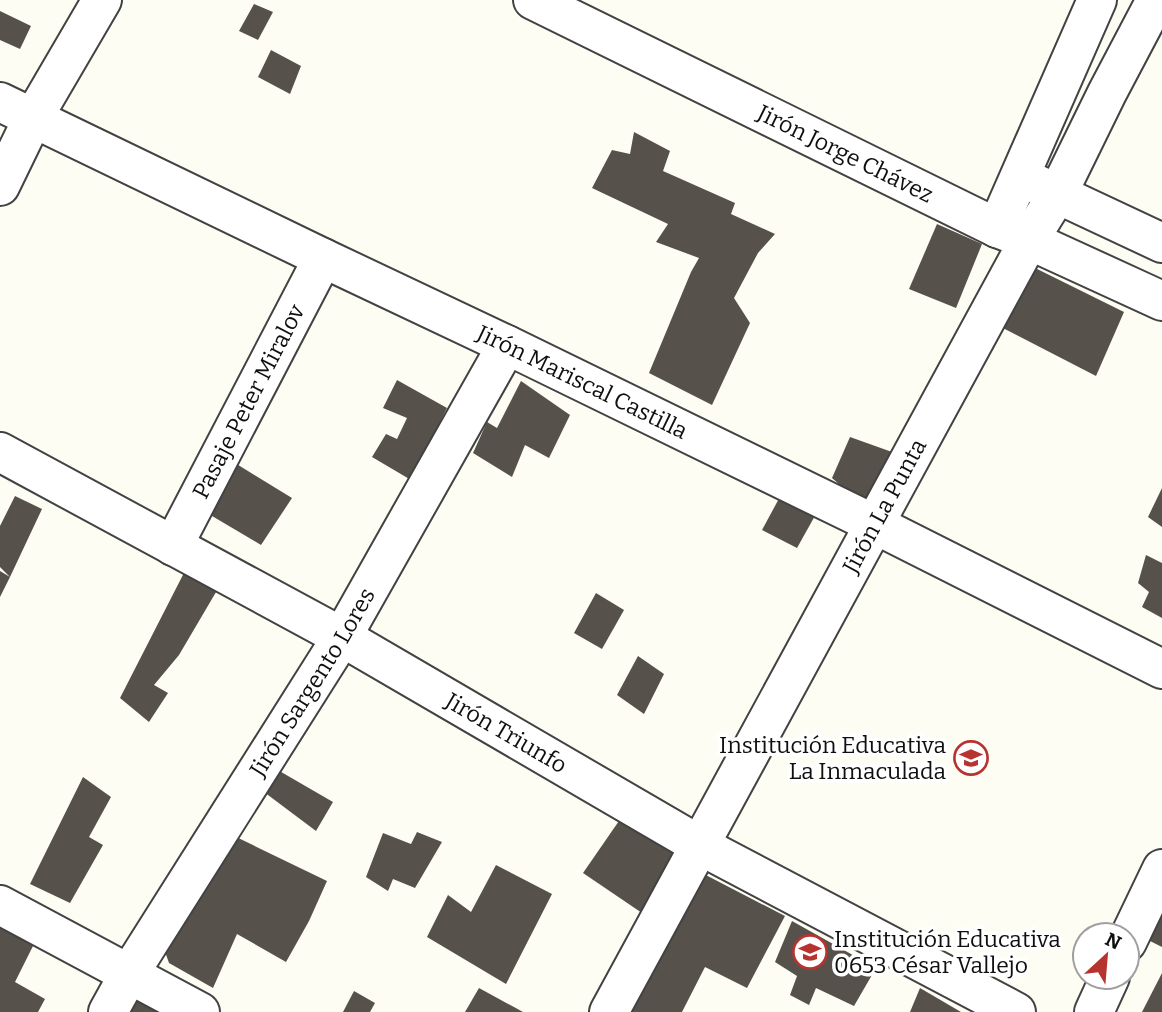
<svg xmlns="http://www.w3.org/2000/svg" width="1162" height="1012" viewBox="0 0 1162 1012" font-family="Bitter,serif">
<rect width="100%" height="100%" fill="#fefdf3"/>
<!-- building -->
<g fill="#57514c">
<polygon points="254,4 273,12 258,40 239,31"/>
<polygon points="0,11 31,26 20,49 0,40"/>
<polygon points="271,50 301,66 290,94 258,77"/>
<polygon points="634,132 670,151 663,171 735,203 731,214 775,234 758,253 734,298 750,323 712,405 649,373 691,272 699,258 656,242 668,224 592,188 612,150 630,154"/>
<polygon points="937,224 982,244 956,308 909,289"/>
<polygon points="1025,263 1124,312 1096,376 995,324"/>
<polygon points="397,380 447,408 411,480 372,457 386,434 397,439 407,418 383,408"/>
<polygon points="521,381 570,415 549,458 525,445 512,477 473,453 487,422 497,428"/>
<polygon points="850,437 892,452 864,506 832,478"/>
<polygon points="235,463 292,498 261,545 207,513"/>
<polygon points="1162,488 1162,527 1148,517"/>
<polygon points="782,493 816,514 797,548 762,530"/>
<polygon points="15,496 42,509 10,577 0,597 0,571 10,577 0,567 0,526"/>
<polygon points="1146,555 1162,563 1162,618 1142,607 1149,592 1138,583"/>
<polygon points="188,565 219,587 179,655 154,685 168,693 149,722 120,698"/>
<polygon points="596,593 624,610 602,649 574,633"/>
<polygon points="638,656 664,674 644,714 617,695"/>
<polygon points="276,769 333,802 316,831 264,792"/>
<polygon points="83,777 111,797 89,837 103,845 70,903 30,884"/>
<polygon points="621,818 679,850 642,913 583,873"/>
<polygon points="417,832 442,842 415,888 393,879 388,891 366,877 383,833 411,844"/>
<polygon points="230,834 327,881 309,921 286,962 237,934 213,988 169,963 163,946"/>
<polygon points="496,865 552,894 506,984 427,937 448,895 471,912"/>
<polygon points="700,872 785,916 747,988 705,967 682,1012 629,1012"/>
<polygon points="1162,900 1162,947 1144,938"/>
<polygon points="792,921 876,968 854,1006 816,988 809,1005 790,995 797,976 775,962"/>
<polygon points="0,923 35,942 15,982 45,999 38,1012 0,1012"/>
<polygon points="1162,973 1162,1012 1142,1012"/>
<polygon points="479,988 523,1012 465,1012"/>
<polygon points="920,988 961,1012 910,1012"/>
<polygon points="354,991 375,1003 370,1012 343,1012"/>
<polygon points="133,995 168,1012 123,1012"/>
</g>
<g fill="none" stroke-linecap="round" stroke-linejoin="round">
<!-- minor casing -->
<g stroke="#424242" stroke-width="42">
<g id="minor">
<path id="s1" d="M533 0 997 228 1029 240 1162 301"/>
<path id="s2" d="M0 102 323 258 507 345 874 524 1162 669"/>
<polyline points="1034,183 1162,243"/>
<polyline points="0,186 33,118 102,0"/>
<polyline points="997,228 1097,0"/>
<path id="s3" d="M0 452 342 637 699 845 1016 1012"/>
<path id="s4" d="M173 546 323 258"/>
<polyline points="0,905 200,1012"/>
<polyline points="1127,942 1162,869"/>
<path id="s5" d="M108 1012 129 974 342 637 507 345"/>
<path id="s6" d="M609 1012 1029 240 1058 193 1107 93 1156 0"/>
<polyline points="1094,1012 1110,977"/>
</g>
</g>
<!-- minor -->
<use href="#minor" stroke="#fff" stroke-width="38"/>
</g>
<!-- icons -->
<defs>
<g id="school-ring" transform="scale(1.75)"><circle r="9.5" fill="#fff" stroke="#b73330" stroke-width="1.5"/><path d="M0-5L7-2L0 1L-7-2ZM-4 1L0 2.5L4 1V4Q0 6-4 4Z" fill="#b73330"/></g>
</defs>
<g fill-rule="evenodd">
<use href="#school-ring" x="971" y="758"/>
<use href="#school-ring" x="810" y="952"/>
</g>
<g text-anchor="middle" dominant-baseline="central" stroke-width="7" stroke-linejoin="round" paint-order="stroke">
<!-- street labels -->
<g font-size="23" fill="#0f0f0f" stroke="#fff">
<text stroke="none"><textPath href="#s1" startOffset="348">Jirón Jorge Chávez</textPath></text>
<text stroke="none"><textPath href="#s2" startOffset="646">Jirón Mariscal Castilla</textPath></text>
<text stroke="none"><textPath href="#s4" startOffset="163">Pasaje Peter Miralov</textPath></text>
<text stroke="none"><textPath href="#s6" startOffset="576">Jirón La Punta</textPath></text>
<text stroke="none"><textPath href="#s5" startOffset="388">Jirón Sargento Lores</textPath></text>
<text stroke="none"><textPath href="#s3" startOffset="579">Jirón Triunfo</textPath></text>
</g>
<!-- poi labels -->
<g font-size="23" fill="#0f0f0f" stroke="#fff" text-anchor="end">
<text x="946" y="745">Institución Educativa<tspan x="946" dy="26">La Inmaculada</tspan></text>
<text x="834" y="939" text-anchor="start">Institución Educativa<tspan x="834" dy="26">0653 César Vallejo</tspan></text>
</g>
</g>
<!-- north arrow -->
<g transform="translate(1106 956) rotate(26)"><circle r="33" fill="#ffffff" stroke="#9f9f9f" stroke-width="2"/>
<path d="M0-5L12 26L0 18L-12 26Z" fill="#b73330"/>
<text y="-10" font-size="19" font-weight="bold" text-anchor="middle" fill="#0f0f0f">N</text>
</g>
</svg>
